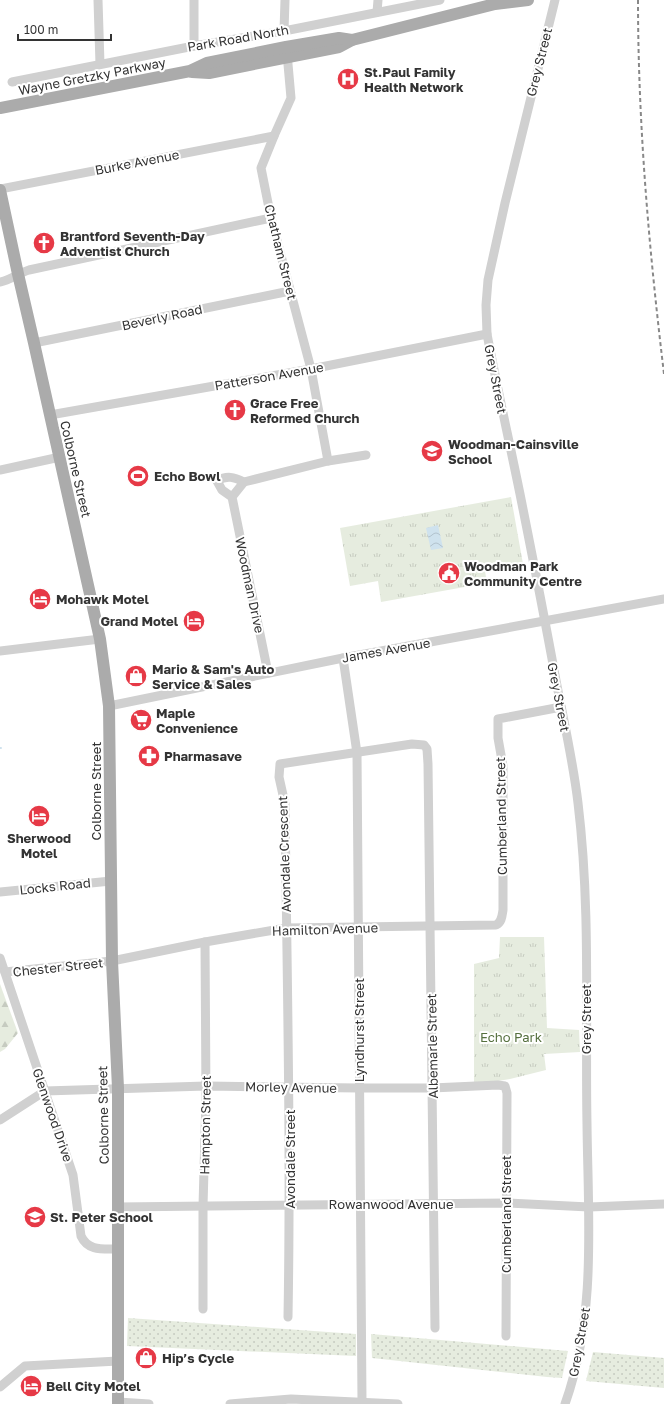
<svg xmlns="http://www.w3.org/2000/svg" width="664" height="1404" viewBox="0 0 664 1404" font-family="'Golos Text',sans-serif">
<defs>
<pattern id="grass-dots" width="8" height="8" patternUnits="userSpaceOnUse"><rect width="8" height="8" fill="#e6ecdf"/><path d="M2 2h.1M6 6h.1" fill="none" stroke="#c6cbc0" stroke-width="1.8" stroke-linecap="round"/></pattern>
<pattern id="forest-firs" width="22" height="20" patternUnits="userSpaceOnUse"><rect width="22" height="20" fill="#e6ecdf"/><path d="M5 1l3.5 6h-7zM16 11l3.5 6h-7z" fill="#c6cbc0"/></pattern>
<pattern id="park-tufts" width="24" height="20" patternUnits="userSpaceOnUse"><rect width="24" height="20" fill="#e6ecdf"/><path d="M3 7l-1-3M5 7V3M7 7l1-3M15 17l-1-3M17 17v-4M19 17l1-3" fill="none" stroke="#c6cbc0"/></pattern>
<pattern id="water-waves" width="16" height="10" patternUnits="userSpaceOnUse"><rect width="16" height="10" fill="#cfe2ee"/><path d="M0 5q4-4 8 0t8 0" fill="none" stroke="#b2c2cd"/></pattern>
</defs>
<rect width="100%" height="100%" fill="#fff"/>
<!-- grass -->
<g fill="url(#grass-dots)">
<polygon points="128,1318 356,1334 356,1356 127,1346"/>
<polygon points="371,1334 568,1351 562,1378 547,1377 372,1358"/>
<polygon points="593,1352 664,1358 664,1388 586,1381"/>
</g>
<!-- forest -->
<polygon fill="url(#forest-firs)" points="0,984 18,1033 5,1049 0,1052"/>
<!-- park -->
<g fill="url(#park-tufts)">
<polygon points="511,497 523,564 485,571 487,583 381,602 378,581 350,586 340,528"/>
<polygon points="500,937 544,937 547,1028 579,1030 580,1052 544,1054 546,1070 510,1079 474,1085 474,964 499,958"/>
</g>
<!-- garden -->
<polygon fill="#e6ecdf" points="525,1019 529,1035 514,1038 511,1022"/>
<!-- water -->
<polygon fill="url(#water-waves)" points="438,525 443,548 431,550 426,528"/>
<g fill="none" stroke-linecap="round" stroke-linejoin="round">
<!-- stream -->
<polyline stroke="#cfe2ee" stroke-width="2" points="0,748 1,748"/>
<!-- minor -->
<g stroke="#d0d0d0" stroke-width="9">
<polyline points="98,0 100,64"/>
<polyline points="194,0 194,46"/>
<path d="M555 0 505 203 488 280 486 305 487 334C497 387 509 440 520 494 532 554 544 615 555 675 563 718 573 760 578 803 591 910 585 1017 587 1124 588 1218 597 1314 565 1404"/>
<polyline points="377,12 378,0"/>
<polyline points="284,31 285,0"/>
<polyline points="287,53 291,98 274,136 261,168 271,218 311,369 328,461"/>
<polyline points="12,82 194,46 284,31 440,0"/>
<polyline points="0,189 274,136"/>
<path d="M0 282C10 280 19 273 29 270L271 218"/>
<polyline points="34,343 290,291"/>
<polyline points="50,415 311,369 487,334"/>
<polyline points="0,470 60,457"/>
<polyline points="244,482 328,461 366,455"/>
<path d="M232 497 244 482C234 477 227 475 217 481L222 490 232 497 268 673"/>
<polyline points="0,651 100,639"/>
<polyline points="343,658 357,753 362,1402"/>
<polyline points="109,706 343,658 664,599"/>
<polyline points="0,892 111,881"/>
<path d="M0 958 73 1175 81 1236C88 1251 102 1249 117 1249"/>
<path d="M5 972 112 961 205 942 286 928 496 925C502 922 502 916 503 910V766L498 738V719L561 707"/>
<polyline points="0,1120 45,1091 206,1086 359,1088 432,1088 498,1085 505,1086 507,1093 506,1336"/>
<polyline points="117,1207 506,1203 589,1207 664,1204"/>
<polyline points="203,1309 203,1206 206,1098 205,942"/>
<path d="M288 1317C291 1146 287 975 285 804L279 777 280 764 412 744 424 745 427 749 428 764 435 1328"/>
<polyline points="0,1387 25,1366 118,1361"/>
<polyline points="118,1402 149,1404"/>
<polyline points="230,1404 291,1399 398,1404"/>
</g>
<!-- major -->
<g stroke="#ababab" stroke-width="12">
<polyline points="192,72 209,73 339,47 352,40 495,4 528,0"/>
<polyline points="0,108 190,71 207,63 286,47 339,38 352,40"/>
<polyline points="0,190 18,274 34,343 100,639 109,706 112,961 118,1088 118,1404"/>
</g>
<!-- rail -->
<path stroke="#888" stroke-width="2" stroke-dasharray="4 3" stroke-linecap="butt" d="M638 0C638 125 649 249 664 374"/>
</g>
<!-- icons -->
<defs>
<g id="hospital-disc" transform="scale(1.15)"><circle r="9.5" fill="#e63946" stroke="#fff"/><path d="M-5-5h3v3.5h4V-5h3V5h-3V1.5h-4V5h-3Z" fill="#fff"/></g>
<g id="church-disc" transform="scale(1.15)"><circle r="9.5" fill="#e63946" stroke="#fff"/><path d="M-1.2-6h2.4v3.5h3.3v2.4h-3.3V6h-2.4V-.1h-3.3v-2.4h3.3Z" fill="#fff"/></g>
<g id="school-disc" transform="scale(1.15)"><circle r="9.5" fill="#e63946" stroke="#fff"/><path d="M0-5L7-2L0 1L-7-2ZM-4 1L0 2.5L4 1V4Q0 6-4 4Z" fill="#fff"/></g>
<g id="stadium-disc" transform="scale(1.15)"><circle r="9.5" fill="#e63946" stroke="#fff"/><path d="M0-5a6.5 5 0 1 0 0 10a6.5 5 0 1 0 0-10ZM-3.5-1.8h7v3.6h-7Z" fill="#fff"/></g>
<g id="civic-disc" transform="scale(1.15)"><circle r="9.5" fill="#e63946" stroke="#fff"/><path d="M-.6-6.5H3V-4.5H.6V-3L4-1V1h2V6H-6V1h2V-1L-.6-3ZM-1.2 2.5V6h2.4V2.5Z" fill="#fff"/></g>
<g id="hotel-disc" transform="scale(1.15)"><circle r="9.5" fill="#e63946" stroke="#fff"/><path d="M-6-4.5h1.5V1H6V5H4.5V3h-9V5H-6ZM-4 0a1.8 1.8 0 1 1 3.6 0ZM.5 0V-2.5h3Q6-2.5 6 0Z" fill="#fff"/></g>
<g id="shop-disc" transform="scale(1.15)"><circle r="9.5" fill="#e63946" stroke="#fff"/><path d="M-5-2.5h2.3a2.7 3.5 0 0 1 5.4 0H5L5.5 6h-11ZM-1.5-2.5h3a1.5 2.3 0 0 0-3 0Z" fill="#fff"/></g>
<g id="supermarket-disc" transform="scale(1.15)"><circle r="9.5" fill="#e63946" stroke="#fff"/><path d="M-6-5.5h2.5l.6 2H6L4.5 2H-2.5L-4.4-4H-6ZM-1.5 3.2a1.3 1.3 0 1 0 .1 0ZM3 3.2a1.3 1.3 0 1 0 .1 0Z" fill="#fff"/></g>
<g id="pharmacy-disc" transform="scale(1.15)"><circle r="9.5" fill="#e63946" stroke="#fff"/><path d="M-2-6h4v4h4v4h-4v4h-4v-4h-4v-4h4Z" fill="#fff"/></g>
</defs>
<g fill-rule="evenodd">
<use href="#hospital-disc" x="348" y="79"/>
<use href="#church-disc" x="44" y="243"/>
<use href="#church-disc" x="235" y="410"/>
<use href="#school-disc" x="432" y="451"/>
<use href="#stadium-disc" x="138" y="476"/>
<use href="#civic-disc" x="449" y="573"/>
<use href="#hotel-disc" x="40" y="599"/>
<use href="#hotel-disc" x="194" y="621"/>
<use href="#shop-disc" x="136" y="676"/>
<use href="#supermarket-disc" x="141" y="720"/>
<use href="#pharmacy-disc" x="149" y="756"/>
<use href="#hotel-disc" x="39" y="816"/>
<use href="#school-disc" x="35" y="1217"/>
<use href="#shop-disc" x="146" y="1358"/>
<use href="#hotel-disc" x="31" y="1386"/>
</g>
<g text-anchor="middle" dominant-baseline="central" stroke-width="4" stroke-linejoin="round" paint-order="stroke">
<!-- street labels -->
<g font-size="13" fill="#333" stroke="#fff">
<text transform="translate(238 38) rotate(-10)">Park Road North</text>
<text transform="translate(539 62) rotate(-76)">Grey Street</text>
<text transform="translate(92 76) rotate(-11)">Wayne Gretzky Parkway</text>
<text transform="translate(137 162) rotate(-11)">Burke Avenue</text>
<text transform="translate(281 252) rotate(76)">Chatham Street</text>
<text transform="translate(162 317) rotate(-12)">Beverly Road</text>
<text transform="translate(269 376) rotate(-10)">Patterson Avenue</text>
<text transform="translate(496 379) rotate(79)">Grey Street</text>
<text transform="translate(76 469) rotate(77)">Colborne Street</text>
<text transform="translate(250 585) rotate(78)">Woodman Drive</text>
<text transform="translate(386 650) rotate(-10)">James Avenue</text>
<text transform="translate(559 697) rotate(79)">Grey Street</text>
<text transform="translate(96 791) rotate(-90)">Colborne Street</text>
<text transform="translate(501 816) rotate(-91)">Cumberland Street</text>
<text transform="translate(284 854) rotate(-92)">Avondale Crescent</text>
<text transform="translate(55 886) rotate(-6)">Locks Road</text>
<text transform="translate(325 929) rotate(-2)">Hamilton Avenue</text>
<text transform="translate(58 967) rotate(-6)">Chester Street</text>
<text transform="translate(586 1019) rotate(-90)">Grey Street</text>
<text transform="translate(359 1030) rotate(-90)">Lyndhurst Street</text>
<text transform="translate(432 1046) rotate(-91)">Albemarle Street</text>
<text transform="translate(291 1087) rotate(1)">Morley Avenue</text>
<text transform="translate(53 1115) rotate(71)">Glenwood Drive</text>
<text transform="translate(103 1115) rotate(-91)">Colborne Street</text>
<text transform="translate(205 1125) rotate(-89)">Hampton Street</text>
<text transform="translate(290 1159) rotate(-90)">Avondale Street</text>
<text x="391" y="1204">Rowanwood Avenue</text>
<text transform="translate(506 1214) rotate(-90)">Cumberland Street</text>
<text transform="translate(579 1342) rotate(-80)">Grey Street</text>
</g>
<!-- poi labels -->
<g font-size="13" font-weight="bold" fill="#333" stroke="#fff" text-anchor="start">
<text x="364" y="72">St.Paul Family<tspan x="364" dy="15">Health Network</tspan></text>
<text x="60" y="236">Brantford Seventh-Day<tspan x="60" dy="15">Adventist Church</tspan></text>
<text x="250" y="403">Grace Free<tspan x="250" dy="15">Reformed Church</tspan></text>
<text x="448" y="444">Woodman-Cainsville<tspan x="448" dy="15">School</tspan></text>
<text x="154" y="476">Echo Bowl</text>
<text x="464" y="566">Woodman Park<tspan x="464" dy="15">Community Centre</tspan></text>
<text x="56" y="599">Mohawk Motel</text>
<text x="178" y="621" text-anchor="end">Grand Motel</text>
<text x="152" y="669">Mario &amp; Sam's Auto<tspan x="152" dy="15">Service &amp; Sales</tspan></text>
<text x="156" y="713">Maple<tspan x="156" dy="15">Convenience</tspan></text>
<text x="164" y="756">Pharmasave</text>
<text x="39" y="838" text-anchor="middle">Sherwood<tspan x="39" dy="15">Motel</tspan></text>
<text x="50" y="1217">St. Peter School</text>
<text x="162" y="1358">Hip’s Cycle</text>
<text x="46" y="1386">Bell City Motel</text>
</g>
<!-- park labels -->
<g font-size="13" fill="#56703f" stroke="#fff">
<text x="511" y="1037">Echo Park</text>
</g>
</g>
<!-- scale -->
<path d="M18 34v6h93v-6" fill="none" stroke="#333333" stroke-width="2"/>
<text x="24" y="34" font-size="12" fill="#333333" stroke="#ffffff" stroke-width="3" paint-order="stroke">100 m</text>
</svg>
